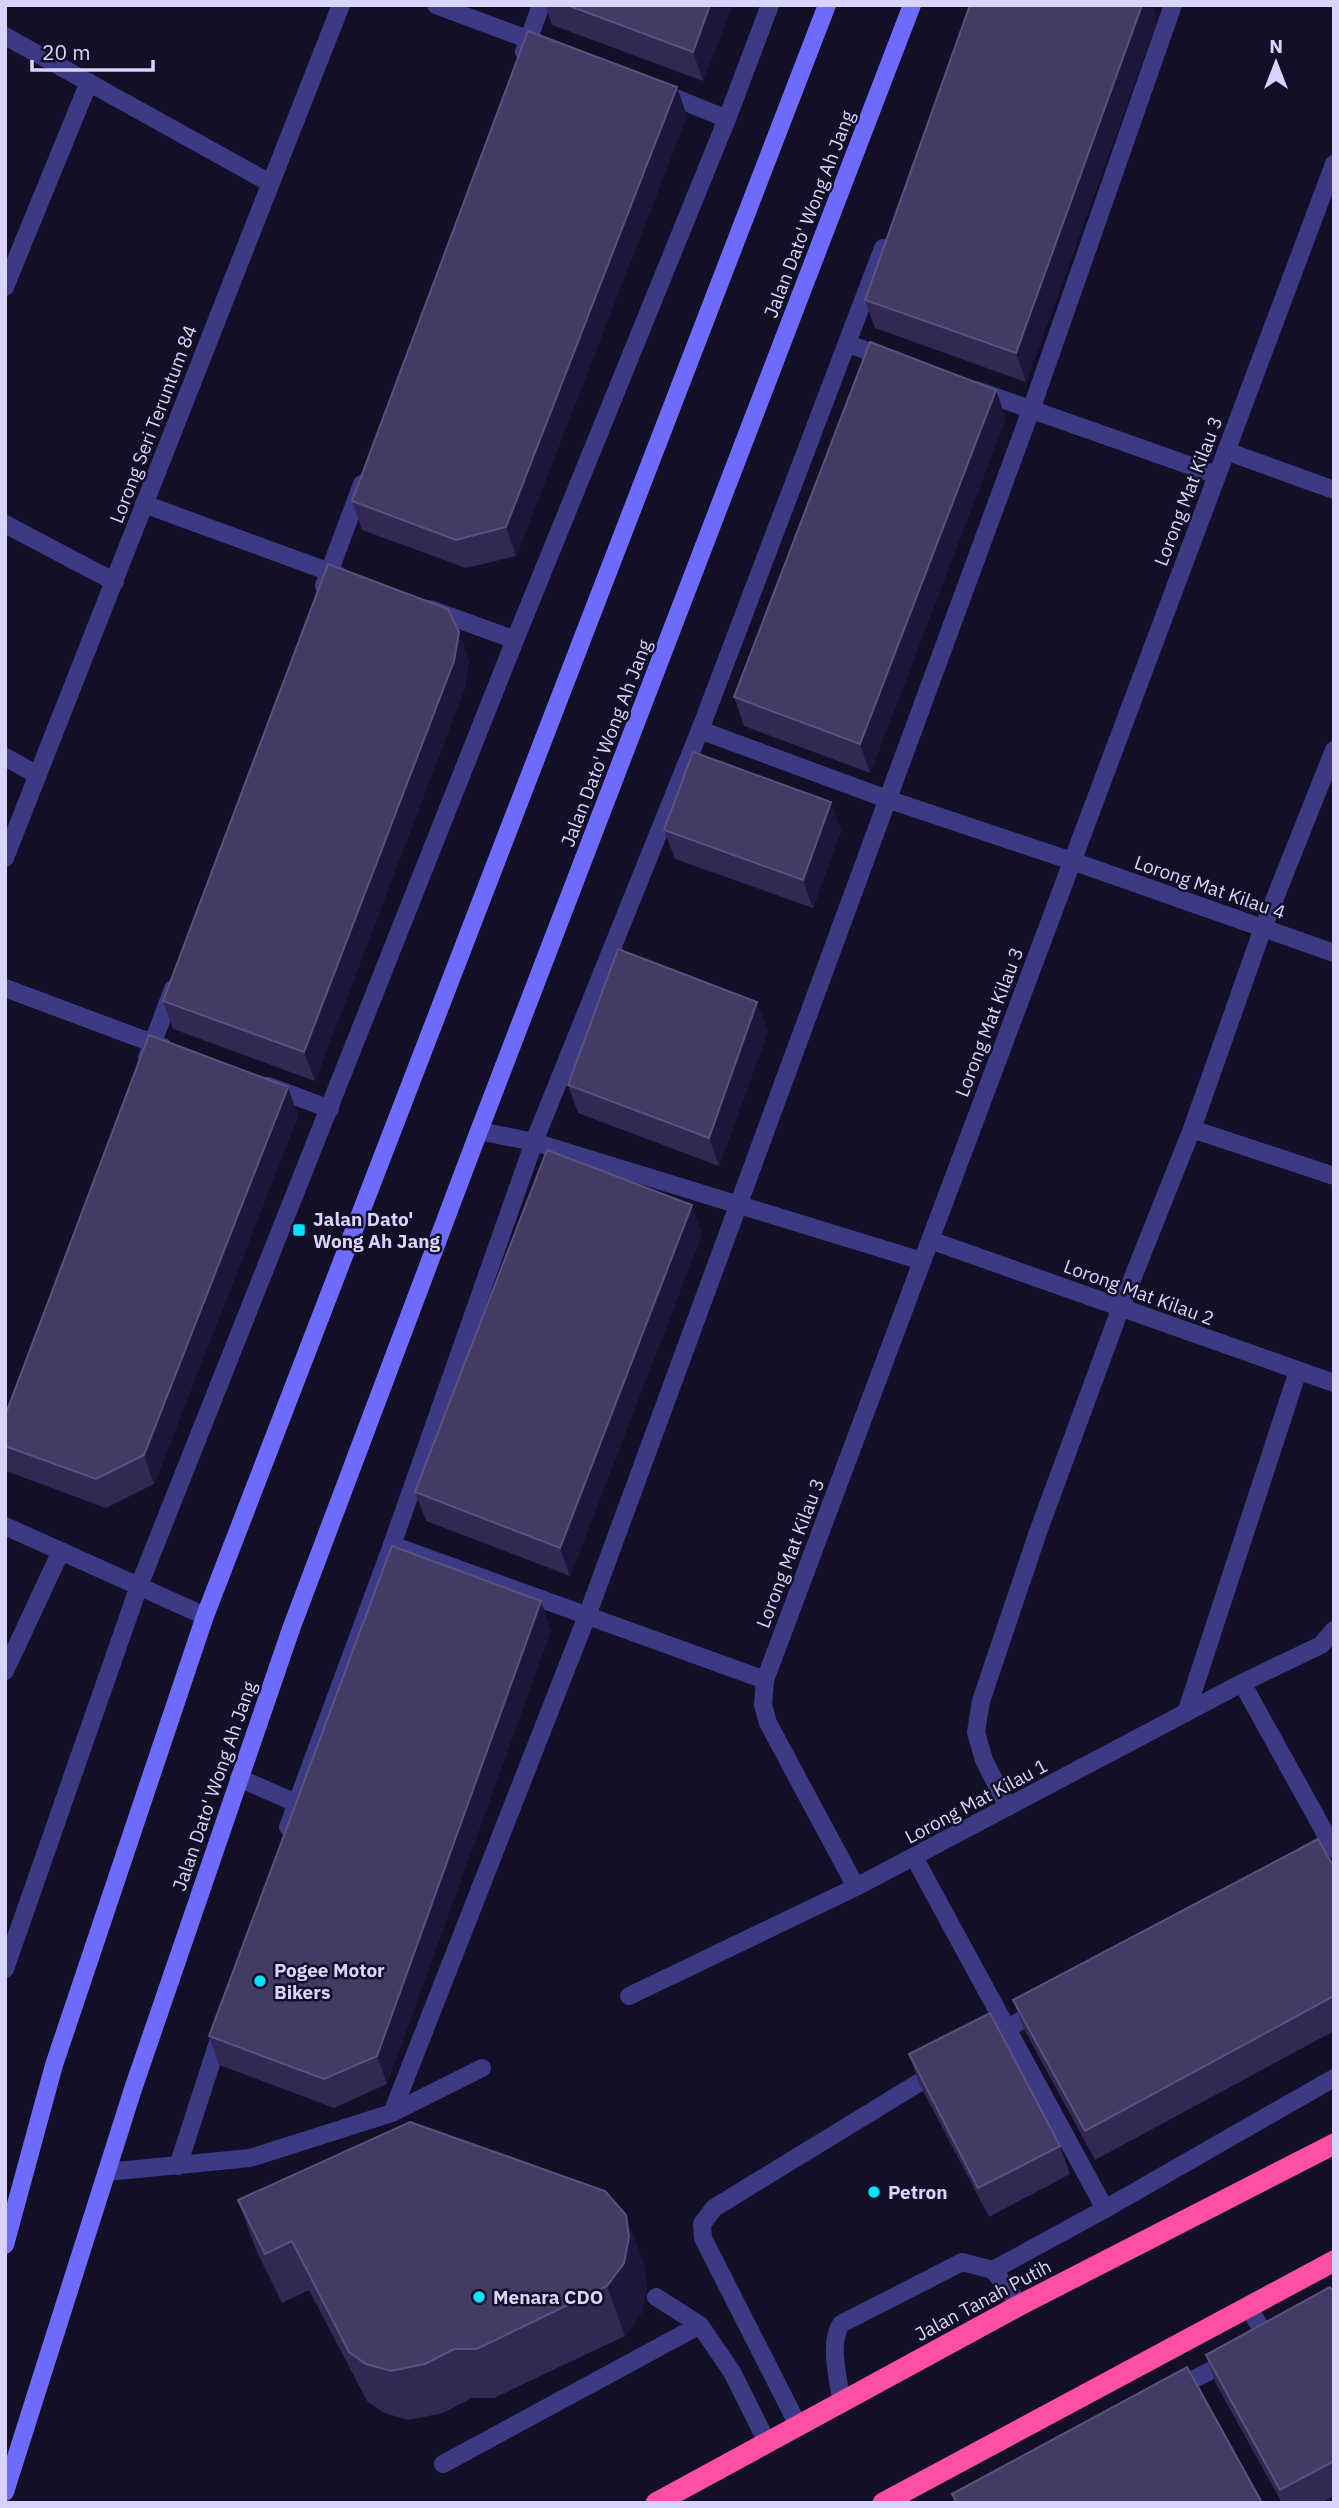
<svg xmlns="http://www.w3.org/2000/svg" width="1339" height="2508" viewBox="0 0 1339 2508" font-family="'IBM Plex Sans',sans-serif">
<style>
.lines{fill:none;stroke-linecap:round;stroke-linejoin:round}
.lane{stroke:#3d3a85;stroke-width:18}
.street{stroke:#3d3a85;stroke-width:18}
.secondary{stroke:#6f6bff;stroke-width:18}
.highway{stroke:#ff4fa3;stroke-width:21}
.wall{fill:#312854}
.shaded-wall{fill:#1d163a}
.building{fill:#433a66;stroke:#5a527e;stroke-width:2}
.poi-dot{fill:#00e5ff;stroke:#130f26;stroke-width:2.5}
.labels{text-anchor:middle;stroke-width:5;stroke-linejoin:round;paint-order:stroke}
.street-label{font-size:19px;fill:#d9d4ff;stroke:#130f26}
.poi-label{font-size:19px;font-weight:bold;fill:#d9d4ff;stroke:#130f26;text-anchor:start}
</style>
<rect width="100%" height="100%" fill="#130f26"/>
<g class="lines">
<path class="lane" d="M436,5L538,43
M5,36L270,183
M524,52L541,5
M661,92L727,119
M5,287L89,82
M848,344L888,358
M976,390L1217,475
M144,504L338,575
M5,524L115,582
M324,586L362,484
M430,609L515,640
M700,730L887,799L1072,861
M5,988L163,1047
M147,1058L173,989
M268,1086L330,1109
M1192,1129L1334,1176
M534,1142L922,1261
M392,1545L765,1680
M5,1671L61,1551
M1242,1683L1334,1849
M1008,1807L984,1760L976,1732L981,1701L1038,1532L1121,1307L1192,1129L1263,928L1334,750
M1303,1856L1334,1839
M914,1857L1105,2209
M980,2045L1040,2009
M392,2113L587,1616L1031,410L1173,5
M656,2297L700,2325L732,2372L767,2442
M841,2401C839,2378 828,2345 841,2324L962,2262L993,2270L1020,2305
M798,2425L703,2238L702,2224L714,2208L938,2071
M443,2464L700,2325"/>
<path class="street" d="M1226,451L1334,490
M5,757L38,775
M5,858L341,5
M1072,861L1334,953
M479,1131L534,1142
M930,1240L1334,1383
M5,1526L205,1616
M1186,1713L1298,1371
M239,1778L296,1803
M288,1827L392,1545L534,1142L700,730L883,248
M856,1887L768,1723L763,1705L765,1680L1334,164
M5,1969L139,1586L515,640L727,119L770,5
M629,1996L856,1887L1242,1683L1321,1645L1334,1630
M178,2166L221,2033
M107,2172L250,2158L392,2113L482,2068
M993,2270L1105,2209L1334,2078
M1249,2309L1268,2339L1261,2343
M1175,2389L1231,2360"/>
<path class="secondary" d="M5,2245L54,2065L205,1616L827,5
M5,2492L133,2089L291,1629L479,1131L912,5"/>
<path class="highway" d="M656,2503L1020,2305L1334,2144
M883,2503L1334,2261"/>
</g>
<path class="wall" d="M545,5H732L703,81L552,25Z
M970,5H1152L1157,21L1026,382L875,328L865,300Z
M687,116L516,556L466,568L362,530L352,501Z
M1006,418L870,773L744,726L734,697Z
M469,661L464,690L315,1081L173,1029L163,1001Z
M664,830H841L813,908L675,859Z
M768,1031L719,1166L578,1113L568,1085Z
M298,1116L154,1484L106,1508L6,1471L5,1416Z
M702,1234L570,1576L426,1521L415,1492Z
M551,1630L387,2084L334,2108L219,2065L209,2036Z
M1334,1867V2031L1095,2160L1024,2029L1013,2000Z
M909,2054L1060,2146L1070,2174L989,2217L919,2083Z
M238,2200L644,2264L647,2287L642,2312L625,2336L494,2398H472L443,2413L409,2420L384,2413L367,2401L309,2290L282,2303L256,2250Z
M1334,2293V2496L1321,2503H1282L1216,2384L1206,2355Z"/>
<path class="shaded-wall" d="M710,5H732L703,81L693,52Z
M1142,5H1152L1157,21L1026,382L1016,353Z
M677,87L687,116L516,556L506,527Z
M996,390L1006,418L870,773L860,744Z
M459,632L469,661L464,690L315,1081L304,1052Z
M831,802L841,830L813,908L803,880Z
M757,1002L768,1031L719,1166L709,1138Z
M288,1087L298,1116L154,1484L144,1455Z
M692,1205L702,1234L570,1576L560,1548Z
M541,1601L551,1630L387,2084L377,2056Z
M626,2215L644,2264L647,2287L642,2312L625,2336L607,2286Z"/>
<path class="building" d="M567,5H710L693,52Z
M970,5H1142L1016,353L865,300Z
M528,31L677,87L506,527L456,540L352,501Z
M870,342L996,390L860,744L734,697Z
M328,564L448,609L459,632L454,661L304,1052L163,1001Z
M693,752L831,802L803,880L664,830Z
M618,949L757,1002L709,1138L568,1085Z
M149,1035L288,1087L144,1455L96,1479L5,1446V1416Z
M547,1150L692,1205L560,1548L415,1492Z
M392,1546L541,1601L377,2056L324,2079L209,2036Z
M1318,1839L1334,1867V1996L1085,2131L1013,2000Z
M990,2013L1060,2146L978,2188L909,2054Z
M410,2122L605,2191L626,2215L629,2237L624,2263L607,2286L477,2349H454L425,2364L391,2371L366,2364L349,2352L292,2241L265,2254L238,2200Z
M1330,2287L1334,2293V2461L1280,2490L1206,2355Z
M1187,2367L1261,2501L1258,2503H957L952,2494Z"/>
<g class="poi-dot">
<rect x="292" y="1223" width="14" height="14" rx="3.5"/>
<circle cx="260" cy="1981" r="7"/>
<circle cx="874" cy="2192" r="7"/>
<circle cx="479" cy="2297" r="7"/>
</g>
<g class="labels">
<g class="street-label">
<text transform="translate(809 214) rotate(-69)" y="7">Jalan Dato' Wong Ah Jang</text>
<text transform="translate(153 424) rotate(-69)" y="7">Lorong Seri Teruntum 84</text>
<text transform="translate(1188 491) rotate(-69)" y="7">Lorong Mat Kilau 3</text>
<text transform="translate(606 743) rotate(-69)" y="7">Jalan Dato' Wong Ah Jang</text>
<text transform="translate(1210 887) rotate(19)" y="7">Lorong Mat Kilau 4</text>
<text transform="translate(989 1022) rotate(-69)" y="7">Lorong Mat Kilau 3</text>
<text transform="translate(1139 1292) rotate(20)" y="7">Lorong Mat Kilau 2</text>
<text transform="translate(790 1553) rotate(-69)" y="7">Lorong Mat Kilau 3</text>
<text transform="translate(214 1786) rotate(-71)" y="7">Jalan Dato' Wong Ah Jang</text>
<text transform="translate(976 1801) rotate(-28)" y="7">Lorong Mat Kilau 1</text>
<text transform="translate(983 2300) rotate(-28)" y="7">Jalan Tanah Putih</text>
</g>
<g class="poi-label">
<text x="313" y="1226">Jalan Dato'<tspan x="313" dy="22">Wong Ah Jang</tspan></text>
<text x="274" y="1977">Pogee Motor<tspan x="274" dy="22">Bikers</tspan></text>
<text x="888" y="2199">Petron</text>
<text x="493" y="2304">Menara CDO</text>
</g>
</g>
<rect width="1339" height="2508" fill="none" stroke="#d9d4ff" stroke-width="14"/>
<g transform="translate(1276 63)" stroke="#130f26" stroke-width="5" paint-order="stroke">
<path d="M0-5L12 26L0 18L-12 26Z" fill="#d9d4ff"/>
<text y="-10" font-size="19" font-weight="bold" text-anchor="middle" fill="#d9d4ff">N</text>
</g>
<path d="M32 60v10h121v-10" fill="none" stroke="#d9d4ff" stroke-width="3.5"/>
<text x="42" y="60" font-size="21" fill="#d9d4ff" stroke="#130f26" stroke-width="5" paint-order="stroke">20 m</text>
</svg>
